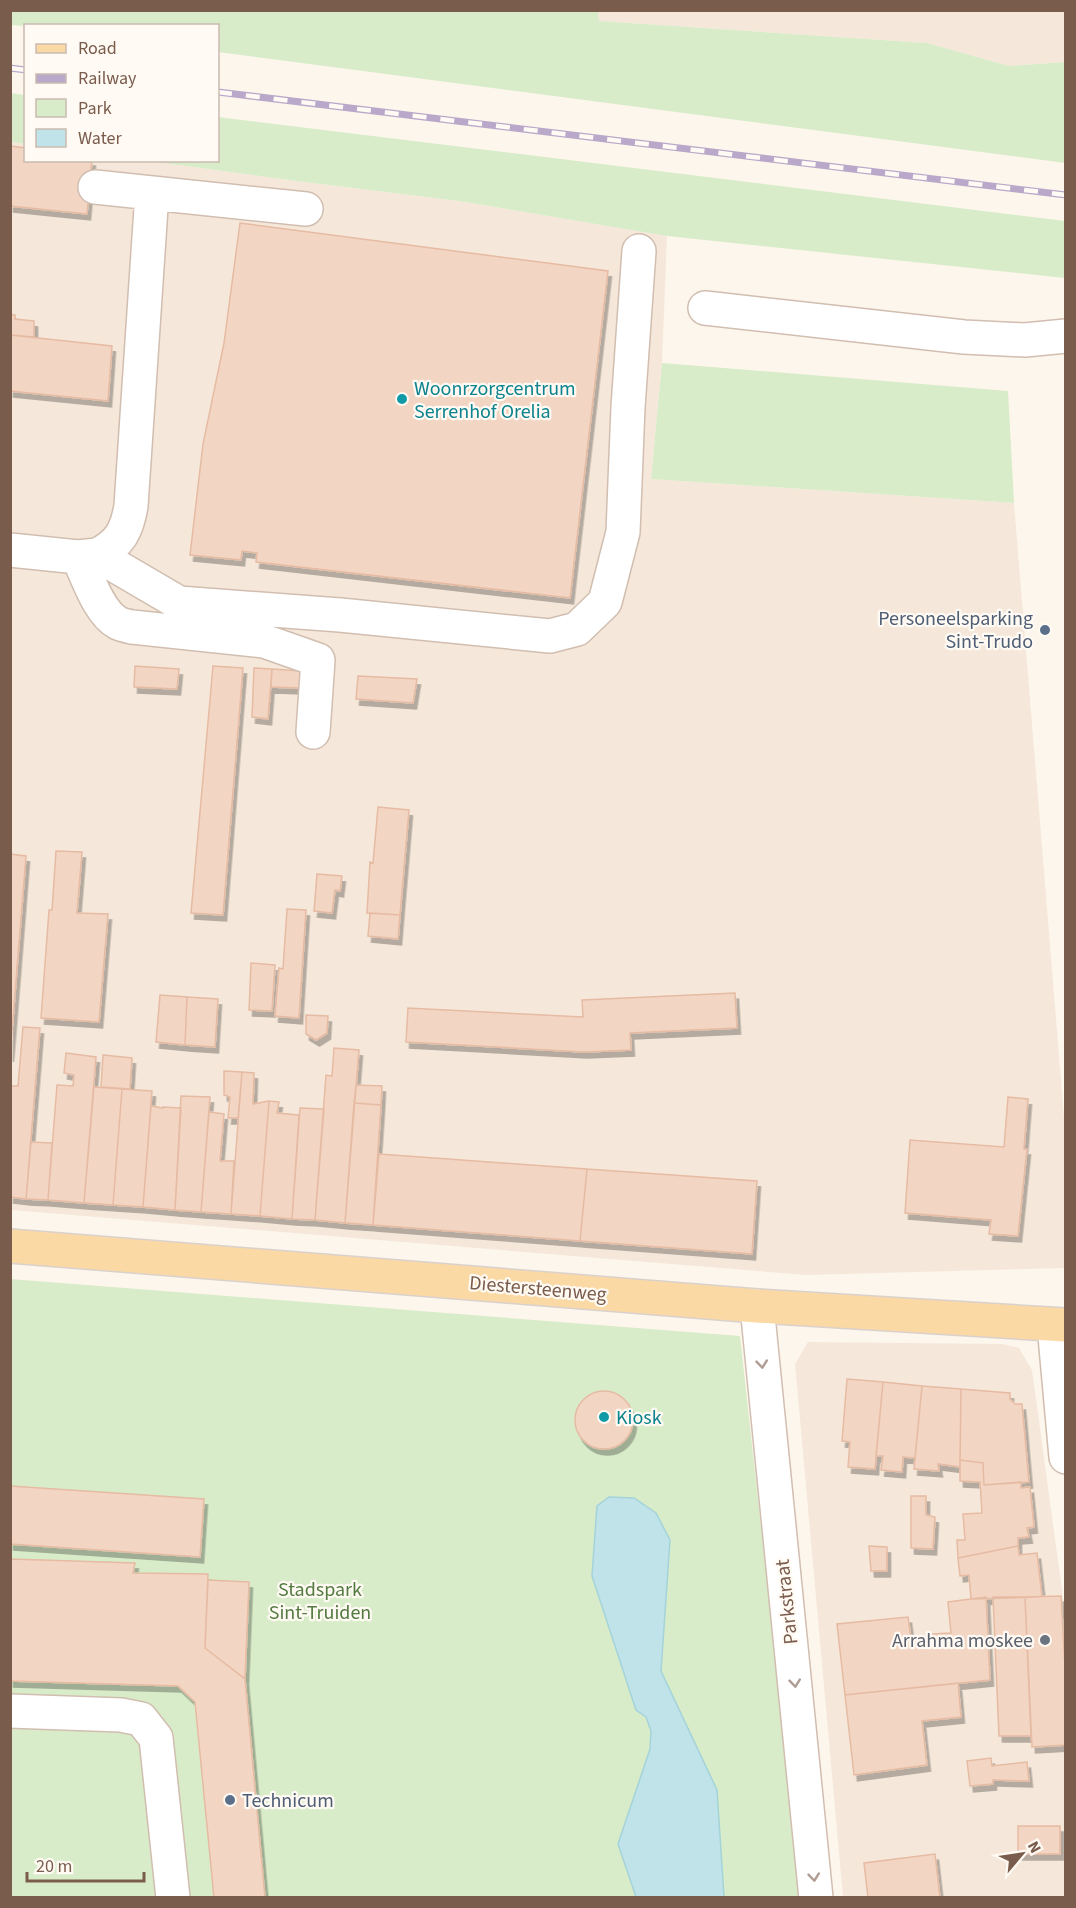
<svg xmlns="http://www.w3.org/2000/svg" width="1076" height="1908" viewBox="0 0 1076 1908" font-family="'Source Sans 3',sans-serif">
<style>
.residential{fill:#f5e8da}
.green{fill:#d8ecc9}
.water{fill:#bfe3e8;stroke:#a5d3da;stroke-width:1.5}
.building{fill:#f3d5c3;stroke:#e6bba3;stroke-width:1.5;filter:url(#shadow)}
.lines{fill:none;stroke-linecap:round;stroke-linejoin:round}
.minor-casing{stroke:#d1beb0;stroke-width:36}
.major-casing{stroke:#dad1cd;stroke-width:36}
.minor{stroke:#fff;stroke-width:33}
.major{stroke:#fbd9a5;stroke-width:33}
.rail-casing{stroke:#b9a8c9;stroke-width:7}
.rail{stroke:#fffaf3;stroke-width:4.5;stroke-dasharray:14;stroke-linecap:butt}
.oneway{stroke:#af9d94}
.culture-dot{fill:#0f9aa8;stroke:#fffaf3;stroke-width:2}
.service-dot{fill:#5c6f8a;stroke:#fffaf3;stroke-width:2}
.worship-dot{fill:#6b7280;stroke:#fffaf3;stroke-width:2}
.labels{text-anchor:middle;stroke-width:4.5;stroke-linejoin:round;paint-order:stroke}
.culture-label{font-size:20px;fill:#0d838f;stroke:#fffaf3;text-anchor:start}
.service-label{font-size:20px;fill:#4e5e75;stroke:#fffaf3;text-anchor:end}
.street-label{font-size:20px;fill:#7a5c4d;stroke:#fffaf3}
.park-label{font-size:20px;fill:#537a41;stroke:#fffaf3}
.worship-label{font-size:20px;fill:#5b616d;stroke:#fffaf3;text-anchor:end}
</style>
<defs>
<filter id="shadow"><feDropShadow dx="3.5" dy="6" stdDeviation="0" flood-color="#0004"/></filter>
</defs>
<rect width="100%" height="100%" fill="#fdf6ec"/>
<path class="residential" d="M598,10L1065,11V62L1009,66L927,43L598,21Z
M11,142L25,144L26,160L149,161L296,181L459,201L667,236L662,363L651,479L1014,503L1065,1129V1268L806,1275L11,1210Z
M808,1342L1002,1344L1019,1348L1032,1370L1065,1612V1897H843L795,1364Z"/>
<path class="green" d="M11,10H598L599,21L927,43L1009,66L1065,62V163L218,52V26H25L11,25Z
M10,93L25,95V144L11,142Z
M218,117L1065,221V278L667,236L459,201L296,181L149,161L218,160Z
M662,363L1008,391L1014,503L651,479Z
M10,1279L740,1336L802,1897H11Z"/>
<path class="water" d="M609,1497L634,1498L656,1513L670,1540L661,1671L717,1790L724,1897H636L618,1844L650,1749L651,1731L646,1717L636,1710L592,1576L597,1506Z"/>
<path class="building" d="M10,146L26,148V160H92L87,214L10,206Z
M240,223L608,271L570,598L256,562L257,553L242,551L241,560L190,555L203,444L224,343Z
M10,314L15,315V319L34,321V337L10,335Z
M10,335L112,346L108,401L10,391Z
M135,666L179,669L177,689L134,687Z
M213,666L243,668L223,915L191,913Z
M254,668L272,669L268,719L252,717Z
M272,669L301,671L299,688L271,687Z
M358,676L417,679L413,703L356,699Z
M378,807L409,810L400,915L367,913L370,862L373,863Z
M56,851L82,852L77,913L108,914L99,1022L41,1018L49,910H52Z
M10,854L26,856L10,1056Z
M317,874L342,876L340,891L335,890L332,913L314,911Z
M287,909L306,910L299,1018L275,1016L279,968L283,969Z
M370,913L400,915L398,939L368,936Z
M251,963L275,965L272,1011L249,1010Z
M735,993L737,1028L630,1033L631,1050L584,1052L406,1042L408,1008L583,1017L582,1000Z
M160,995L187,997L185,1045L156,1042Z
M187,997L218,999L215,1047L185,1045Z
M306,1015L328,1016L327,1033L316,1040L306,1034Z
M23,1027L40,1028L26,1199L10,1197V1086H18Z
M334,1048L359,1050L345,1223L315,1220L326,1075L332,1076Z
M66,1053L96,1057L84,1203L48,1200L57,1085L73,1086L74,1075L64,1073Z
M103,1055L132,1058L130,1089L101,1087Z
M224,1071L242,1072L238,1118H228L230,1097L224,1095Z
M242,1072L254,1073L253,1104L269,1101L260,1216L231,1214Z
M356,1085L382,1086L381,1105L354,1103Z
M94,1087L122,1089L113,1205L84,1203Z
M122,1089L152,1091L143,1207L113,1205Z
M181,1096L210,1097L201,1212L175,1210Z
M1008,1097L1028,1099L1024,1149H1027L1018,1236L989,1234L991,1220L905,1213L910,1140L1004,1147Z
M269,1101L279,1102L277,1113L299,1115L292,1219L260,1216Z
M354,1103L381,1105L373,1225L345,1223Z
M151,1106L163,1108V1107L181,1108L175,1210L143,1207Z
M300,1108L324,1109L315,1220L292,1219Z
M209,1112L224,1114L220,1161H234L231,1214L201,1212Z
M31,1142L52,1143L48,1200L26,1199Z
M379,1154L587,1169L580,1241L373,1225Z
M587,1169L757,1181L752,1254L580,1241Z
M847,1379L883,1382L875,1469L848,1467L850,1442L842,1441Z
M883,1382L922,1386L915,1458L903,1457L902,1472L881,1470L883,1456H876Z
M922,1386L961,1389L960,1467L938,1464L939,1471L914,1469Z
M961,1389L1010,1393V1399L1015,1404H1022L1029,1482L984,1485L983,1463L960,1460Z
M575 1420a29 29 0 1 1 58 0a29 29 0 1 1-58 0Z
M960,1460L983,1463L984,1485L1021,1482V1488L1030,1487L1034,1527L1027,1528L1029,1537L1018,1538V1546L958,1558L957,1540H965L963,1514L982,1513L980,1482L960,1481Z
M10,1486L204,1499L200,1557L10,1544Z
M911,1496H926V1515L935,1517L933,1549L911,1548Z
M869,1546L887,1547V1571H871Z
M1018,1546L1019,1555L1037,1553L1042,1597L971,1599L969,1575L960,1576L958,1558Z
M10,1559L135,1563L133,1573L208,1574L205,1648L245,1679L265,1898H214L195,1702L178,1686L10,1681Z
M208,1580L249,1582L245,1679L205,1648Z
M1061,1596L1066,1684V1745L1032,1747L1025,1597Z
M986,1597L990,1680L845,1695L837,1624L908,1617L911,1639L933,1637L932,1634L951,1633L948,1602Z
M993,1597H1025L1031,1736H999Z
M958,1683L961,1717L922,1721L927,1765L854,1775L845,1695Z
M991,1758L992,1766L1027,1762L1029,1781L995,1780H993V1784L970,1786L967,1761Z
M1018,1826H1060V1854H1018Z
M935,1854L940,1898H868L864,1863Z"/>
<g class="lines">
<g class="minor-casing">
<path id="minor" d="M95,187L306,209
M705,308L964,337L1025,340L1066,336
M10,550L78,557L97,555L179,603L340,615L550,636L577,629L605,602L623,532L628,407L639,251
M97,555C120,544 127,530 131,506L152,193
M78,557C87,576 99,613 118,623C122,625 127,626 132,627L264,641L318,660L313,732
M757,1306L816,1898
M1054,1325L1066,1457
M10,1711L121,1715L141,1719L156,1738L173,1898"/>
</g>
<g class="major-casing">
<path id="major" d="M10,1246L757,1306L1066,1325"/>
</g>
<use href="#minor" class="minor"/>
<use href="#major" class="major"/>
<g class="rail-casing">
<path id="rail" d="M10,68L26,70
M218,92L1066,195"/>
</g>
<use href="#rail" class="rail"/>
</g>
<defs><path id="oneway-chevron" d="M-2-3.5L2.5 0L-2 3.5" fill="none" stroke-width="1.6" stroke-linecap="round" stroke-linejoin="round" transform="scale(1.5)"/></defs>
<g class="oneway">
<use href="#oneway-chevron" transform="translate(762 1364) rotate(84)"/>
<use href="#oneway-chevron" transform="translate(795 1683) rotate(84)"/>
<use href="#oneway-chevron" transform="translate(814 1877) rotate(84)"/>
</g>
<g class="culture-dot">
<circle cx="402" cy="399" r="6"/>
<circle cx="604" cy="1417" r="6"/>
</g>
<g class="service-dot">
<circle cx="1045" cy="630" r="6"/>
<circle cx="230" cy="1800" r="6"/>
</g>
<circle class="worship-dot" cx="1045" cy="1640" r="6"/>
<g class="labels">
<g class="culture-label">
<text x="414" y="395">Woonrzorgcentrum<tspan x="414" dy="23">Serrenhof Orelia</tspan></text>
<text x="616" y="1424">Kiosk</text>
</g>
<g class="service-label">
<text x="1033" y="625">Personeelsparking<tspan x="1033" dy="23">Sint-Trudo</tspan></text>
<text x="242" y="1807" text-anchor="start">Technicum</text>
</g>
<g class="street-label">
<text transform="translate(538 1288) rotate(5)" y="7">Diestersteenweg</text>
<text transform="translate(786 1602) rotate(-96)" y="7">Parkstraat</text>
</g>
<g class="park-label">
<text x="320" y="1596">Stadspark<tspan x="320" dy="23">Sint-Truiden</tspan></text>
</g>
<g class="worship-label">
<text x="1033" y="1647">Arrahma moskee</text>
</g>
</g>
<rect width="1076" height="1908" fill="none" stroke="#7a5c4d" stroke-width="24"/>
<rect x="24" y="24" width="195" height="138" fill="#fffaf3" stroke="#cabbb1" stroke-width="1.5"/>
<rect x="36" y="44" width="30" height="9" fill="#fbd9a5" stroke="#cabbb1" stroke-width="1.5"/>
<text x="78" y="54" font-size="18" fill="#7a5c4d">Road</text>
<rect x="36" y="74" width="30" height="9" fill="#b9a8c9" stroke="#cabbb1" stroke-width="1.5"/>
<text x="78" y="84" font-size="18" fill="#7a5c4d">Railway</text>
<rect x="36" y="99" width="30" height="18" fill="#d8ecc9" stroke="#cabbb1" stroke-width="1.5"/>
<text x="78" y="114" font-size="18" fill="#7a5c4d">Park</text>
<rect x="36" y="129" width="30" height="18" fill="#bfe3e8" stroke="#cabbb1" stroke-width="1.5"/>
<text x="78" y="144" font-size="18" fill="#7a5c4d">Water</text>
<g transform="translate(1022 1854) rotate(61)" stroke="#fffaf3" stroke-width="4.5" paint-order="stroke">
<path d="M0-4.5L10 22L0 15L-10 22Z" fill="#7a5c4d"/>
<text y="-9" font-size="16" font-weight="bold" text-anchor="middle" fill="#7a5c4d">N</text>
</g>
<path d="M27 1872v9h117v-9" fill="none" stroke="#7a5c4d" stroke-width="3"/>
<text x="36" y="1872" font-size="18" fill="#7a5c4d" stroke="#fffaf3" stroke-width="4.5" paint-order="stroke">20 m</text>
</svg>
